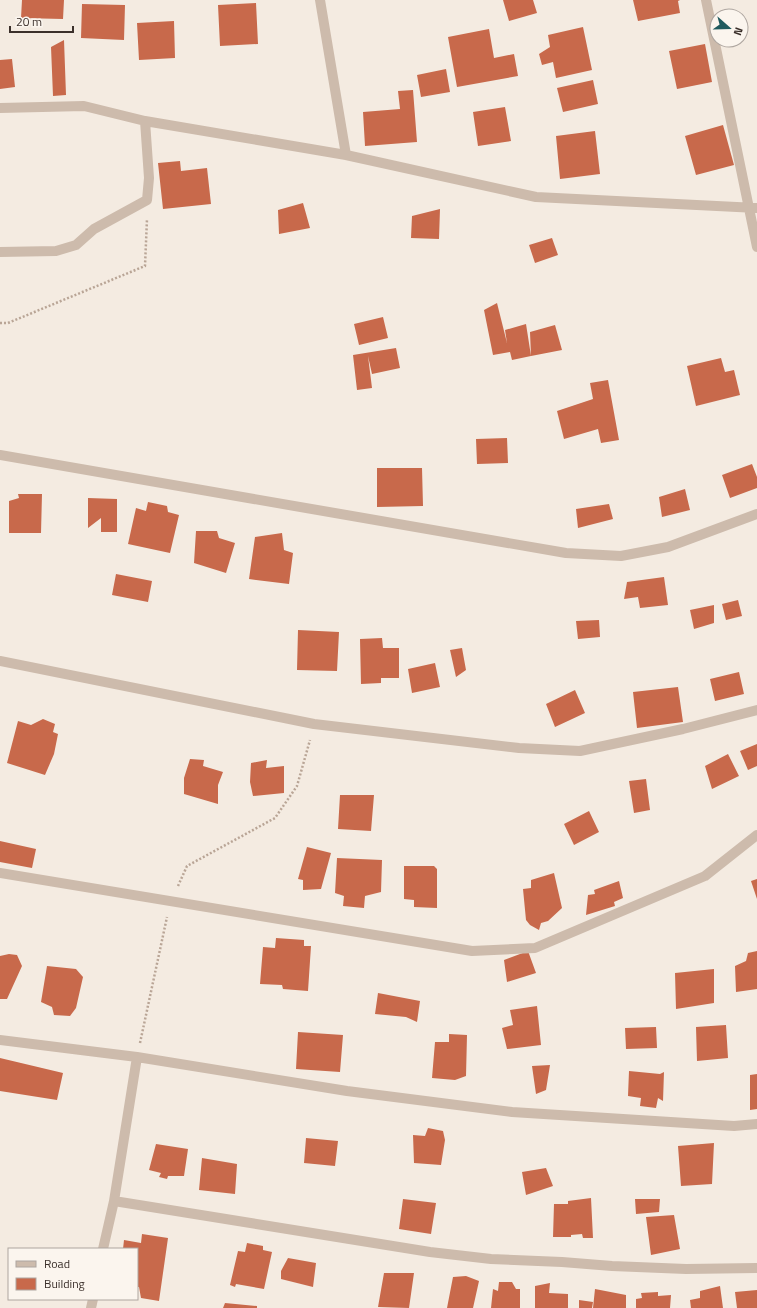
<svg xmlns="http://www.w3.org/2000/svg" width="757" height="1308" viewBox="0 0 757 1308" font-family="'Titillium Web',sans-serif">
<style>
.building{fill:#c8694b}
.lines{fill:none;stroke-linecap:round;stroke-linejoin:round}
.path{stroke:#b9a596;stroke-width:2.5;stroke-dasharray:2 2;stroke-linecap:butt}
.street{stroke:#cdbbac;stroke-width:10}
</style>
<rect width="100%" height="100%" fill="#f4ebe1"/>
<path class="building" d="M22,0H64L63,19L21,18Z
M503,0H533L537,13L509,21Z
M633,0H680L678,1L680,13L638,21Z
M256,3L258,44L220,46L218,5Z
M82,4L125,5L124,40L81,38Z
M174,21L175,58L139,60L137,23Z
M583,27L592,70L556,78L553,62L542,65L539,54L550,47L548,35Z
M489,29L494,58L514,54L518,76L457,87L448,37Z
M64,40L66,95L53,96L51,47Z
M705,44L712,82L677,89L669,51Z
M12,59L15,87L0,89V60Z
M446,69L450,92L421,97L417,75Z
M593,80L598,104L563,112L557,88Z
M413,90L417,142L365,146L363,112L400,109L398,91Z
M505,107L511,141L478,146L473,112Z
M723,125L734,165L696,175L685,136Z
M595,131L600,174L560,179L556,136Z
M180,161L181,171L207,168L211,204L163,209L158,163Z
M303,203L310,228L279,234L278,210Z
M440,209L439,239L411,238L412,216Z
M552,238L558,255L535,263L529,245Z
M497,303L507,343L505,330L526,324L531,356L512,360L510,352L493,355L484,310Z
M383,317L388,338L359,345L354,324Z
M555,325L562,350L531,356L530,332Z
M396,348L400,368L372,374L368,356L372,388L357,390L353,355Z
M721,358L725,372L734,370L740,395L696,406L687,366Z
M608,380L619,440L601,443L598,429L564,439L557,411L593,399L590,383Z
M507,438L508,463L477,464L476,439Z
M752,464L757,477V488L730,498L722,475Z
M377,468H422L423,506L377,507Z
M685,489L690,510L662,517L659,497Z
M18,494H42L41,533H9V501L19,498Z
M88,498L117,499V532H101V518L88,528Z
M148,502L167,506L168,512L179,515L170,553L128,544L136,508L146,511Z
M609,504L613,519L578,528L576,509Z
M196,531H217L219,538L235,543L226,573L194,563Z
M282,533L284,550L293,553L289,584L249,579L255,537Z
M116,574L152,581L148,602L112,595Z
M664,577L668,605L640,608L638,597L624,599L627,582Z
M738,600L742,616L726,620L722,604Z
M714,605V623L694,629L690,610Z
M599,620L600,637L578,639L576,621Z
M298,630L339,632L337,671L297,670Z
M382,638L383,648H399V678H381V683L361,684L360,639Z
M462,648L466,670L456,677L450,650Z
M435,663L440,687L412,693L408,669Z
M739,672L744,694L715,701L710,679Z
M678,687L683,722L637,728L633,692Z
M575,690L585,713L555,727L546,704Z
M43,719L55,724L53,732L58,734L54,754L45,775L7,763L18,721L31,725Z
M757,744V766L748,770L740,751Z
M728,754L739,776L712,789L705,766Z
M190,759L204,760L203,766L223,772L218,785V804L184,794V778Z
M267,760L266,768L284,766V793L253,796L250,782L251,763Z
M646,779L650,810L634,813L629,781Z
M340,795H374L371,831L338,829Z
M589,811L599,832L574,845L564,824Z
M0,841L36,849L32,868L0,862Z
M307,847L331,853L321,889L303,890V880L298,879Z
M337,858L382,860L381,892L365,896L364,908L343,906L344,896L335,893Z
M404,866H434L437,869V908L414,907V900L404,899Z
M554,873L562,908L548,921L541,923L539,930L530,925L526,920L523,889L531,888V880Z
M757,879V899L751,881Z
M619,881L623,898L614,902L615,906L586,915L588,895L595,894L594,890Z
M276,938L304,940V946H311L308,991L283,989L282,985L260,984L263,947L275,948Z
M528,951L536,973L507,982L504,960Z
M757,951V989L736,992L735,966L746,961L748,953Z
M9,954L17,955L22,966L7,999H0V956Z
M47,966L76,969L83,977L76,1008L70,1016L54,1015L52,1007L41,1002Z
M714,969V1003L676,1009L675,973Z
M378,993L420,1001L417,1022L406,1017L375,1014Z
M537,1006L541,1045L507,1049L502,1028L513,1025L510,1010Z
M726,1025L728,1058L697,1061L696,1027Z
M656,1027L657,1048L626,1049L625,1028Z
M298,1032L343,1035L340,1072L296,1069Z
M449,1034L467,1035L466,1076L455,1080L432,1078L435,1042H449Z
M0,1058L63,1073L57,1100L0,1091Z
M550,1065L546,1090L536,1094L532,1066Z
M629,1071L660,1074L664,1072L663,1101L658,1098L656,1108L640,1106L641,1098L628,1096Z
M757,1074V1109L750,1110V1075Z
M428,1128L443,1131L445,1140L441,1165L414,1163L413,1135L425,1136Z
M306,1138L338,1141L335,1166L304,1163Z
M714,1143L712,1184L681,1186L678,1146Z
M156,1144L188,1149L184,1176H168L167,1179L159,1177L161,1173L149,1170Z
M202,1158L237,1164L235,1194L199,1190Z
M546,1168L553,1186L526,1195L522,1172Z
M591,1198L593,1238H583L582,1234L571,1235V1237H553L554,1204H568V1201Z
M403,1199L436,1203L431,1234L399,1229Z
M635,1199H660L659,1212L636,1214Z
M674,1215L680,1249L651,1255L646,1217Z
M142,1234L168,1238L159,1301L141,1298L139,1287H137V1249H123L124,1240L141,1243Z
M247,1243L263,1246V1250L272,1252L264,1289L236,1284L235,1287L230,1285L238,1251L245,1252Z
M288,1258L316,1263L313,1287L281,1279V1271Z
M384,1273H414L409,1308L378,1307Z
M466,1276L479,1281L473,1308H447L453,1277Z
M499,1282H512L516,1289H520V1308H491L493,1289L498,1291Z
M550,1283L549,1293L568,1294V1308H535V1286Z
M720,1286L723,1308H691L690,1300L700,1298V1291Z
M595,1289L626,1295V1308H593Z
M757,1290V1308H737L735,1292Z
M658,1292V1296L671,1295L670,1308H636V1299L642,1298L641,1293Z
M579,1300L593,1302L592,1308H579Z
M225,1303L257,1306V1308H223Z"/>
<g class="lines">
<path class="path" d="M0,323H8L145,266L147,219
M178,886L187,866L275,818L297,786L310,740
M140,1043L167,917"/>
<path class="street" d="M320,0L346,155
M706,0L757,247
M0,108L84,106L145,121L346,155L536,197L757,208
M0,252L56,251L76,245L94,229L147,200L149,178L145,121
M0,455L566,553L621,556L668,547L757,514
M0,661L314,724L519,748L580,751L683,729L757,710
M0,873L472,951L535,948L705,876L757,835
M0,1040L137,1057L347,1091L512,1112L734,1126L757,1124
M114,1201L430,1252L491,1259L562,1262L612,1266L686,1269L757,1268
M103,1249L114,1201L137,1057
M91,1308L93,1299"/>
</g>
<rect x="8" y="1248" width="130" height="52" fill="#fbf5ee" stroke="#aea6a0"/>
<rect x="16" y="1261" width="20" height="6" fill="#cdbbac" stroke="#aea6a0"/>
<text x="44" y="1268" font-size="12" fill="#3b302b">Road</text>
<rect x="16" y="1278" width="20" height="12" fill="#c8694b" stroke="#aea6a0"/>
<text x="44" y="1288" font-size="12" fill="#3b302b">Building</text>
<g transform="translate(729 28) rotate(110)"><circle r="19" fill="#fbf5ee" stroke="#aea6a0"/>
<path d="M0-3L7 15L0 10L-7 15Z" fill="#1f5a5e"/>
<text y="-6" font-size="11" font-weight="bold" text-anchor="middle" fill="#3b302b">N</text>
</g>
<path d="M10 26v6h63v-6" fill="none" stroke="#3b302b" stroke-width="2"/>
<text x="16" y="26" font-size="12" fill="#3b302b" stroke="#fbf5ee" stroke-width="3" paint-order="stroke">20 m</text>
</svg>
